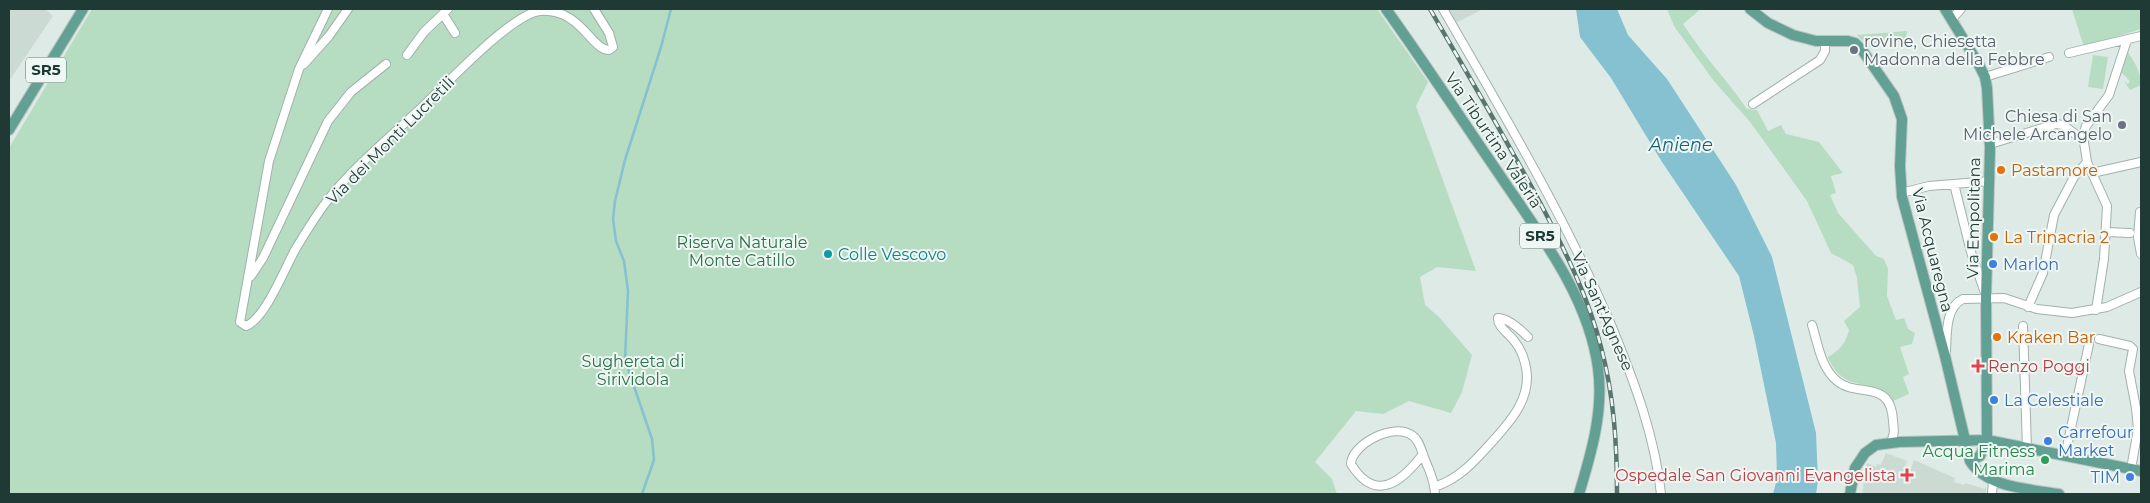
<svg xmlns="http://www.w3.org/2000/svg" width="2150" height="503" viewBox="0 0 2150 503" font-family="Montserrat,sans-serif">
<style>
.built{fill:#ccdad4}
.green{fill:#b6dcc2}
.water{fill:#85c1d0}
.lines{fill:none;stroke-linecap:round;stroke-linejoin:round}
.stream{stroke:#85c1d0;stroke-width:2.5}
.minor-casing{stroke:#a1b1ac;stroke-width:10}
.major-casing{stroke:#bcc4c2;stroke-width:12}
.minor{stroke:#fff;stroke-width:8}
.major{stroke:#62a093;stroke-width:10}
.rail-casing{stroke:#59756f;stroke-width:4.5}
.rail{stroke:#eef7f3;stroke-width:2.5;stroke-dasharray:8;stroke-linecap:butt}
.worship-dot{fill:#6b7280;stroke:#eef7f3;stroke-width:2}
.food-dot{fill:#e8710a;stroke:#eef7f3;stroke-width:2}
.culture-dot{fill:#0f9aa8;stroke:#eef7f3;stroke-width:2}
.shop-dot{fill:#3f7fe0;stroke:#eef7f3;stroke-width:2}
.health-dot{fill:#e0444e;stroke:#eef7f3;stroke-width:2}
.leisure-dot{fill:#2e9e5b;stroke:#eef7f3;stroke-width:2}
.labels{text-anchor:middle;stroke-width:4;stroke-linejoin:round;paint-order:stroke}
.shield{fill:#eef7f3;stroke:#5d726d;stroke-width:1}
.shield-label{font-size:15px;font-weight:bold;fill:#1f3934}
.worship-label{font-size:16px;fill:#5b616d;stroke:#eef7f3;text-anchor:start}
.street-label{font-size:16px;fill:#1f3934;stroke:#eef7f3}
.food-label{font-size:16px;fill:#c56008;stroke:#eef7f3;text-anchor:start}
.park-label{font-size:16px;fill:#2a7048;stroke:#eef7f3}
.culture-label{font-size:16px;fill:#0d838f;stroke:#eef7f3;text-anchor:start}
.shop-label{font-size:16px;fill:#366cbe;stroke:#eef7f3;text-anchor:start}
.health-label{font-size:16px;fill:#be3a42;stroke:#eef7f3;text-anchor:start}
.leisure-label{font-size:16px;fill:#27864d;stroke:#eef7f3;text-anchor:end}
.water-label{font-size:18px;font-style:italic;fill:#1a6275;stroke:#eef7f3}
</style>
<rect width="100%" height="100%" fill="#deeae5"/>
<path class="built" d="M9,9H45L53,16L9,81Z
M1449,9H1483L1456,23Z
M1886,453L1907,461L1905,468L1910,471L1914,460L1955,478L1954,482L1964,485L1965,483L1985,489L1986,485V494H1862L1867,463L1876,467L1877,464L1881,465Z"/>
<path class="green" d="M92,9H1377L1428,82L1416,106L1476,271L1437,267L1420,277L1425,305L1439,317L1472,355L1462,392L1451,413L1409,401L1383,414L1356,411L1315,462L1332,479L1337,494H9V148Z
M1667,9H1701L1683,24C1702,54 1727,80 1747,109L1757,110L1768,131L1781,125L1786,134L1819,142L1843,173L1831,176L1836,193L1830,195L1838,213L1876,256L1884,259L1888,269L1887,296L1896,320L1904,318L1908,329L1915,333L1912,344L1900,347L1909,374L1903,377L1909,394L1893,401C1871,374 1844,396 1828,357C1839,351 1846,343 1849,330L1844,321L1860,307L1857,278L1853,265L1831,253L1807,201L1751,123L1713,80L1674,26Z
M2072,9H2141V29L2084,47Z
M1907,31L1905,47L1897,41L1877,42L1869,47L1857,35Z
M2128,52C2135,63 2141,72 2141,85L2130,90L2124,81L2128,84L2130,81L2122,73L2119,75L2124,59Z
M2093,55L2108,57L2103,89L2088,87Z"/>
<path class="water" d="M1576,9H1617L1628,35L1667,79L1736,185L1772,257L1816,433L1818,481L1816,494H1773L1777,479L1776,443L1754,336L1739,276L1662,162L1611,78L1580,37Z"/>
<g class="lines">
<path class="stream" d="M642,494L654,460L652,439L625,360L628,291L624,261L616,241L613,219L615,201L625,160L661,47L671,9"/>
<g class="minor-casing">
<path id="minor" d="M328,9L299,69L269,161L240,322L246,326C265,319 285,268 295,250C304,235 313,220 324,205C351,169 387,140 420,109C444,87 511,14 540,11C581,8 591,50 609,50L613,47L609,33L594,9
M1443,9C1503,113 1565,217 1612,327C1634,381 1655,436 1661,494
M443,14L455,33
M1952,19L1961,9
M2069,53L2141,36
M407,55L424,32L448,9
M304,64L329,36L348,9
M1985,77L2049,57
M1753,104L1820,60L1825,51V42
M1990,144L2056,124L2063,125L2083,140
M2092,173L2141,162
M1954,184L1971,252L1985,293
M1901,193L1929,186L1990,181
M2140,212L2138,237L2141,254
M2106,232L2130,233
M251,276L263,258L328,121L351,92L386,64
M2028,307L2043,273L2054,215L2074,177L2087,162
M2096,310L2104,259L2107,206L2087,162L2083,136L2086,126L2109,95L2127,40
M1812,325C1818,344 1821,368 1837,381C1857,398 1891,378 1893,421C1894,430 1895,435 1890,443
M2023,326L2027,448
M2099,339L2130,346L2133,349L2129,371L2136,408L2138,429L2131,469
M1946,351C1947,335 1945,307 1963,299L2004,298L2037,309L2072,313L2107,307L2141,292
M1423,454C1401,483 1375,503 1351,464C1351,445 1394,421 1413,436C1420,441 1422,453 1425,460C1430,471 1435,483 1435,494
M2065,456L2089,344
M1434,487C1459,479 1474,462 1491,443C1511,421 1534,396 1525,363C1523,355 1520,348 1515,342C1510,334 1497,327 1498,318C1508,318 1521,330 1528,337
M1992,494L1993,481"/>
</g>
<g class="major-casing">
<path id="major" d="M1386,9C1424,62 1460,117 1497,171C1537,231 1588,294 1598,368C1604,411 1591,454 1579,494
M1750,9L1768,23L1793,35L1816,41H1848L1855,43L1862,50L1894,96L1902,119L1900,166L1902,197L1945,356L1970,461C1986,488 2031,489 2059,494
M1945,9L1978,63L1985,77L1987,88L1990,148L1986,297L1987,440L1980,456L1970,461
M9,130L83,9
M1850,494L1855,468L1865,453L1876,445L1899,442L1987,440L2141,471"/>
</g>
<use href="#minor" class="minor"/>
<use href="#major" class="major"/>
<g class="rail-casing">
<path id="rail" d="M1430,9C1469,77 1510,145 1546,214C1568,257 1589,300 1601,347C1614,396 1617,444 1617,494"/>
</g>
<use href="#rail" class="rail"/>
</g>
<g class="worship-dot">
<circle cx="1854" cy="50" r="5"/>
<circle cx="2122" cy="125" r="5"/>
</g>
<g class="food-dot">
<circle cx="2001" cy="170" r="5"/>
<circle cx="1994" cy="237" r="5"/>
<circle cx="1997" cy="337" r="5"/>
</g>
<circle class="culture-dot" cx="828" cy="254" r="5"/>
<g class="shop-dot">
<circle cx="1993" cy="264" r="5"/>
<circle cx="1994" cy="400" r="5"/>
<circle cx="2048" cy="441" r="5"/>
<circle cx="2130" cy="477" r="5"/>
</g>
<g class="health-dot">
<path d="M1975.5 358.5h5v5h5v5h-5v5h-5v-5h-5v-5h5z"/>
<path d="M1904.5 467.5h5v5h5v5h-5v5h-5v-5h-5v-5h5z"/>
</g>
<circle class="leisure-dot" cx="2045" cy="460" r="5"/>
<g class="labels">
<g class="shield">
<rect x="26" y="57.5" width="40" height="25" rx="4"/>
<rect x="1520" y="223.5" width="40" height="25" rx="4"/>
</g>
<g class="shield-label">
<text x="46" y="75">SR5</text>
<text x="1540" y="241">SR5</text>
</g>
<g class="worship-label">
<text x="1864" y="47">rovine, Chiesetta<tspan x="1864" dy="18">Madonna della Febbre</tspan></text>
<text x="2112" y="122" text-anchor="end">Chiesa di San<tspan x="2112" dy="18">Michele Arcangelo</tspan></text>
</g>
<g class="street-label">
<text transform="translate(390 140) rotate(-45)" y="6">Via dei Monti Lucretili</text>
<text transform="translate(1494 140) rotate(56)" y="6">Via Tiburtina Valeria</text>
<text transform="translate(1973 218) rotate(-89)" y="6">Via Empolitana</text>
<text transform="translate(1933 250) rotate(76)" y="6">Via Acquaregna</text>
<text transform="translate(1603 311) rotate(66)" y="6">Via Sant'Agnese</text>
</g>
<g class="food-label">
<text x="2011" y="176">Pastamore</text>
<text x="2004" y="243">La Trinacria 2</text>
<text x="2007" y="343">Kraken Bar</text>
</g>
<g class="park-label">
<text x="742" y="248">Riserva Naturale<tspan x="742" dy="18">Monte Catillo</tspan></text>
<text x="633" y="367">Sughereta di<tspan x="633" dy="18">Sirividola</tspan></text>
</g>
<g class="culture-label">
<text x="838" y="260">Colle Vescovo</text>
</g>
<g class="shop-label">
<text x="2003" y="270">Marlon</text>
<text x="2004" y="406">La Celestiale</text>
<text x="2058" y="438">Carrefour<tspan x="2058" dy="18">Market</tspan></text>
<text x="2120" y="483" text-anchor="end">TIM</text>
</g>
<g class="health-label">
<text x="1988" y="372">Renzo Poggi</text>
<text x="1896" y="481" text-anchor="end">Ospedale San Giovanni Evangelista</text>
</g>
<g class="leisure-label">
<text x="2035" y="457">Acqua Fitness<tspan x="2035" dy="18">Marima</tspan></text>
</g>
<g class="water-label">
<text x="1681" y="151">Aniene</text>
</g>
</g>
<rect width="2150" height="503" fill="none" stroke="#1f3934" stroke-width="20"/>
</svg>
